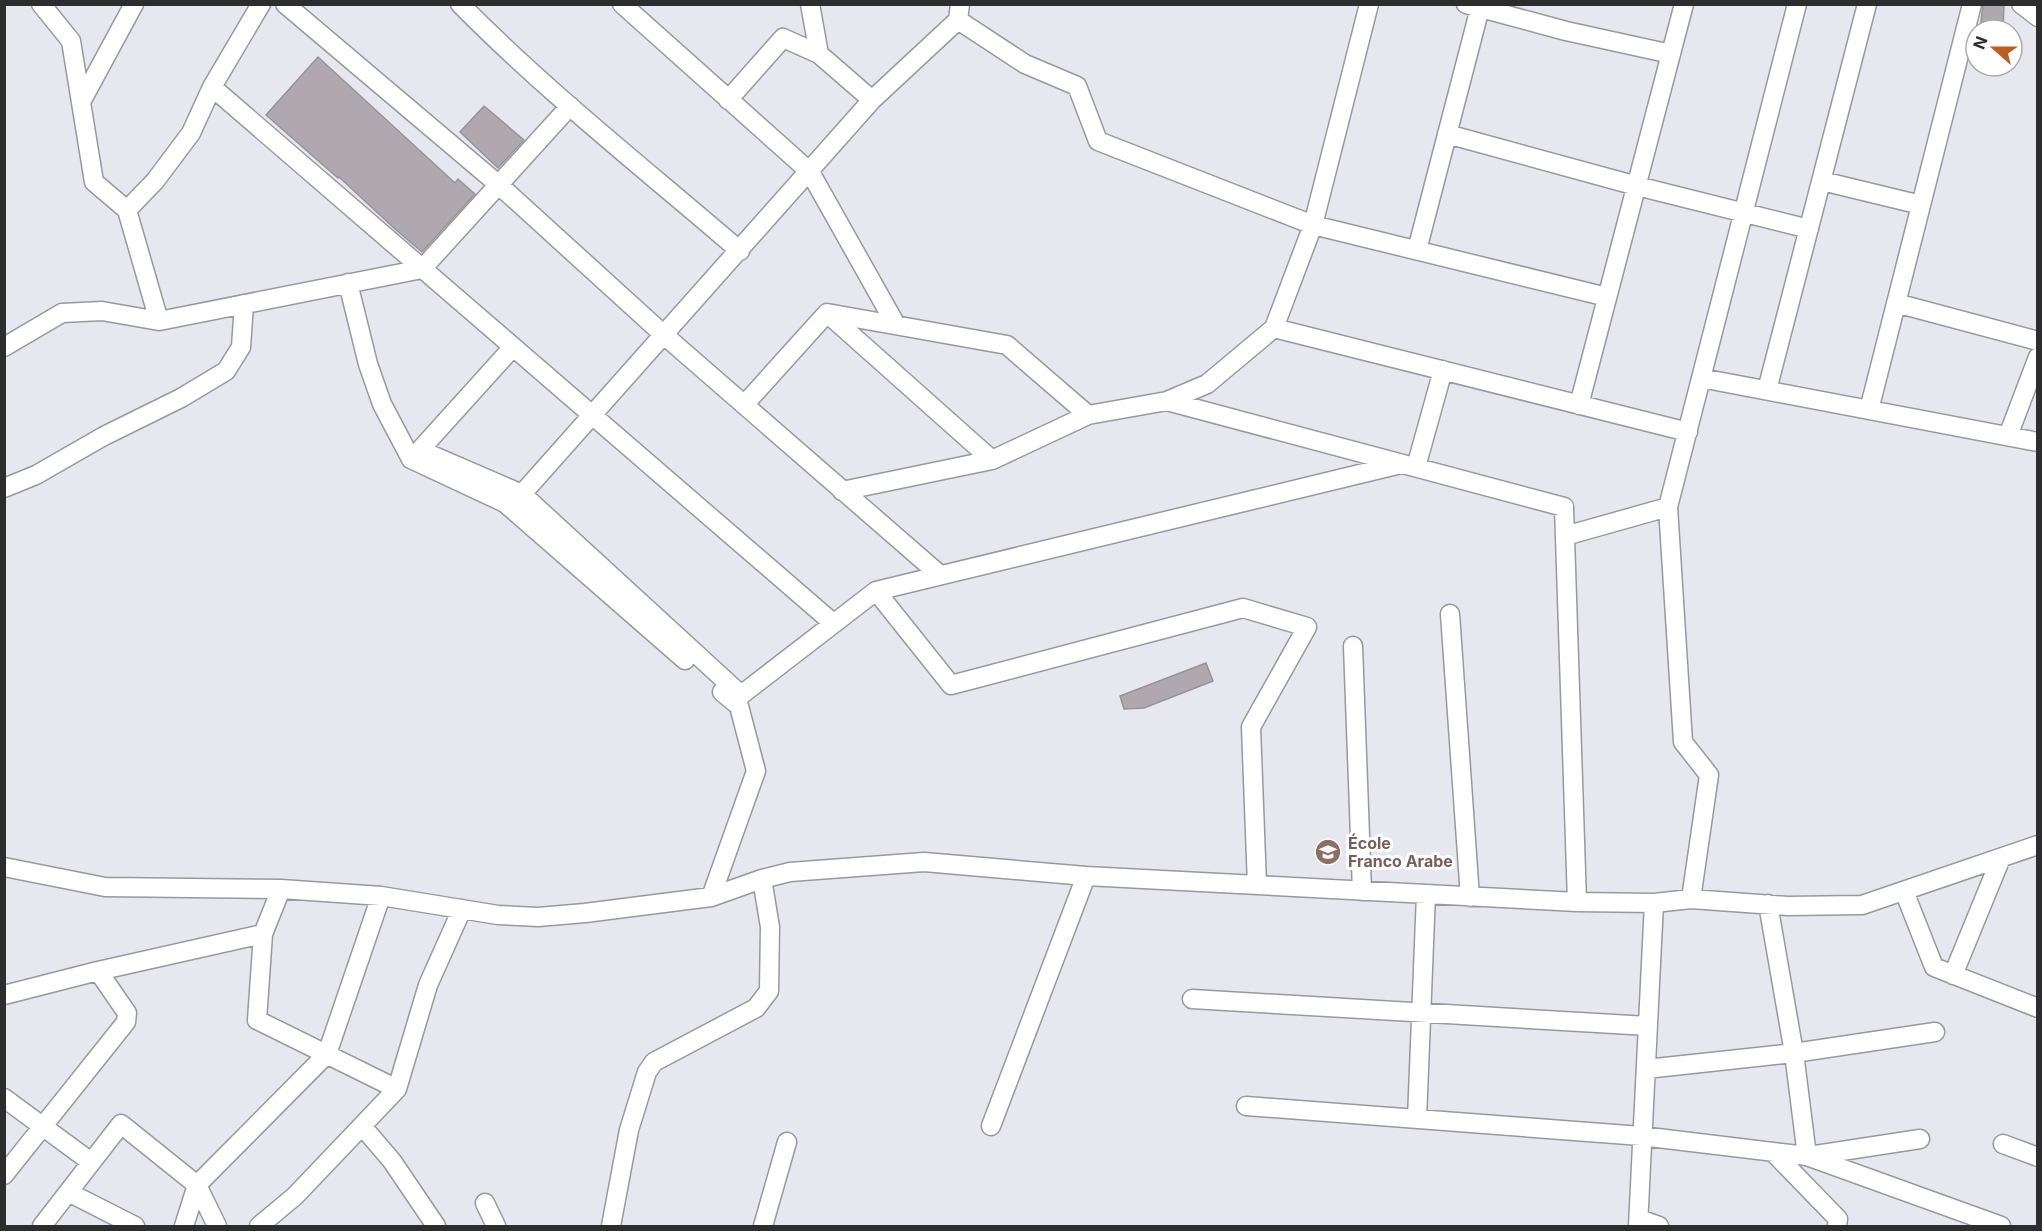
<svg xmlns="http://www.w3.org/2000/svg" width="2042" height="1231" viewBox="0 0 2042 1231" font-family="Inter,sans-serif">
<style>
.building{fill:#afa8af;stroke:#989299;stroke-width:1.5}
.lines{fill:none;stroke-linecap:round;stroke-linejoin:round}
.street-casing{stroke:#9898a0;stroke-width:21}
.street{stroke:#fff;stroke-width:18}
.labels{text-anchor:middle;stroke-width:6;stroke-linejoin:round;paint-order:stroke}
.education-label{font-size:16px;font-weight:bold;fill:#785e54;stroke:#fff;text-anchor:start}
</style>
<rect width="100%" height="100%" fill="#e7e7f0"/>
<path class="building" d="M1983,4H2004L2003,30H1980Z
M318,57L455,183L458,179L475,194L422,252L395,229L339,177L338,178L323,165L266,115Z
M484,106L524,140L498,168L460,132Z
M1206,663L1213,681L1144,708L1124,709L1120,696Z"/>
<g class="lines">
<g class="street-casing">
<path id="street" d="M41,4L71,41L94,182L127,210L159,321
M285,4L499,185L664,335L940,575
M460,4C548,93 646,170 740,251
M622,4L810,172L896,325
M810,4L819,54L872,100
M1466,4L1566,31L1671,54
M2021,4L2038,17
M958,20L1025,64L1077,86L1098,141L1313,225L1607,297
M212,87L833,623
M728,100L783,38L819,54
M81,102L134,4
M1447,134L1637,186L1809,229
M1822,181L1921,205
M127,210L155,181L191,133L212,87L261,4
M1417,250L1481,4
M348,283L368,364L382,404L411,459L505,503L685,660
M1896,303L2038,341
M827,313L1007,345L1088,415
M828,314L992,460
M1274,328L1688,432
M4,347L62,313L102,311L159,321L422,269L570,106
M513,347L420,450L522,494L741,695L876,591L1401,464
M1701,378L2038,442
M1767,390L1867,4
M1167,401L1564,507L1577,902
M744,405L827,313
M1579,405L1684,4
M1869,410L1972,4
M2008,436L2038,357
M1416,467L1443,370
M4,488L36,475L104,436L181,398L226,371L241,347L244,304
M842,491L992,460L1088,415L1167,401L1207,384L1274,328L1313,225L1369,4
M522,494L872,100L958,20L960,4
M1565,536L1668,507
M876,591L951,685L1243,608L1307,627L1251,727L1257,885
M1450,614L1470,897
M1353,646L1362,891
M4,867L105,887L281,889L381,896L498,915L538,917L585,913L711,897L762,879L790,872L924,862L1086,876L1577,902L1654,903L1691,899L1788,906L1862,905L2038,845
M281,889L263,934L257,1020L397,1089
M1904,891L1934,967L2038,1008
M711,897L756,771L739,706L722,692
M1691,899L1709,775L1683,742L1668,507L1797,4
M1768,904L1794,1053L1807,1156
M1953,975L2001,858
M4,995L98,971L263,934
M1192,999L1648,1026
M1646,1069L1794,1053L1935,1032
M4,1098L91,1162
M1246,1106L1641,1136L1807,1156L2001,1226
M1417,1119L1426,894
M362,1126L392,1161L436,1226
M991,1126L1086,876
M2003,1144L2038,1157
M1773,1152L1838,1219L1837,1226
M1809,1156L1920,1139
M4,1175L126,1022L127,1013L98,971
M68,1192L135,1226
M485,1203L496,1226
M1639,1219L1659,1226
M42,1226L121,1124L197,1185L217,1226
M184,1226L197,1185L327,1054L381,896
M259,1226L295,1196L397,1089L428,985L462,909
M611,1226L629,1130L647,1072L654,1062L756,1008L769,991L770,927L762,879
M763,1226L787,1142
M1638,1226L1654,903"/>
</g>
<use href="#street" class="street"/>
</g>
<defs>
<g id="school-disc" transform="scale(1.35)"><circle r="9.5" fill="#8d6e63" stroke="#fff"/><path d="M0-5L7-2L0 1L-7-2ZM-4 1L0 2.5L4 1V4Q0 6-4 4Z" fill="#fff"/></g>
</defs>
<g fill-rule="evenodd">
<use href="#school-disc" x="1328" y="852"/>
</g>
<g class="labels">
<g class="education-label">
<text x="1348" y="849">École<tspan x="1348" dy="18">Franco Arabe</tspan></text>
</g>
</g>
<rect width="2042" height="1231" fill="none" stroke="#2d2d30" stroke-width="12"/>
<g transform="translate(1994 48) rotate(291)"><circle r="28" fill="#ffffff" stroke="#ababac" stroke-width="1.5"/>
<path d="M0-4.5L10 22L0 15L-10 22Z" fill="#be5c22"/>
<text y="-9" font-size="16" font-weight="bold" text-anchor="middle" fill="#2d2d30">N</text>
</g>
</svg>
